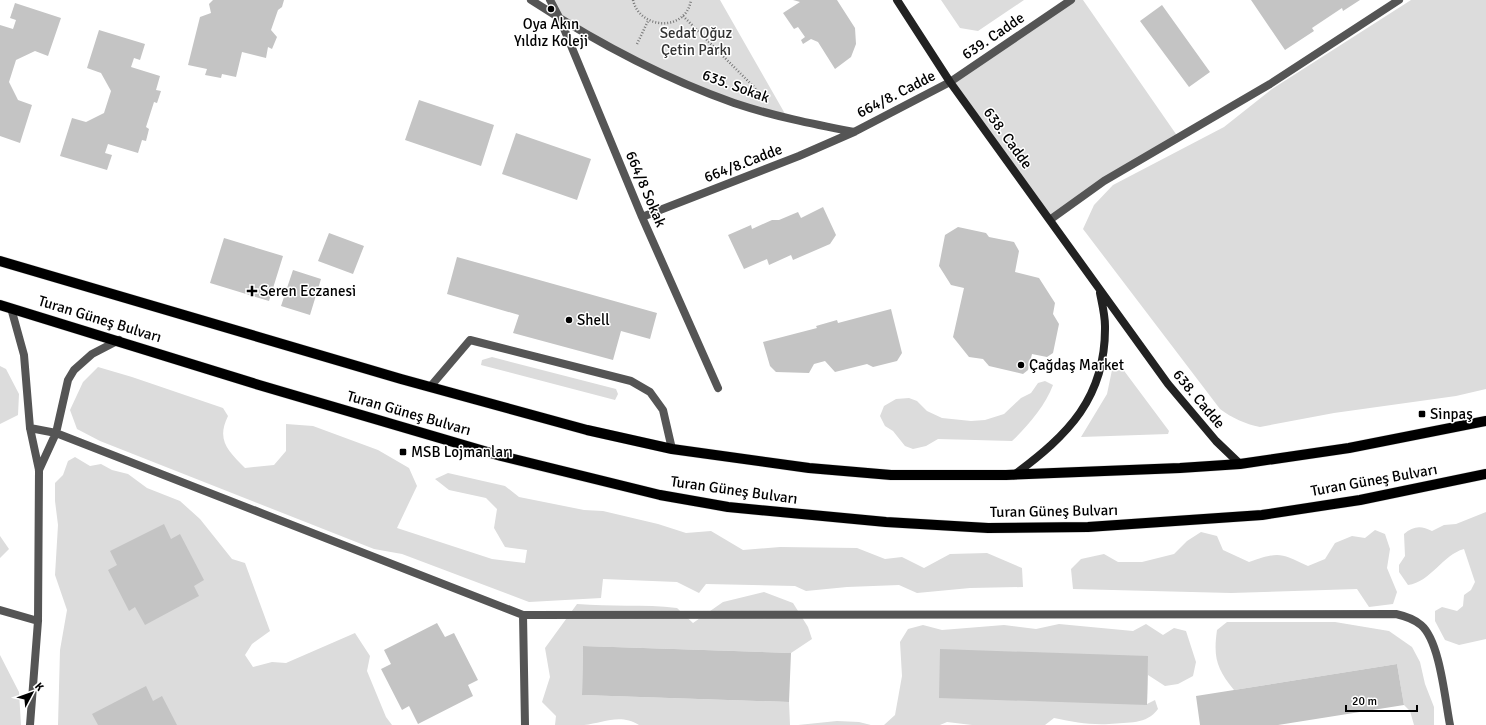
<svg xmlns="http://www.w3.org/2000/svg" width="1486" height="725" viewBox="0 0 1486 725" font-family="Signika,sans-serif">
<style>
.green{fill:#dcdcdc}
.building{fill:#c4c4c4}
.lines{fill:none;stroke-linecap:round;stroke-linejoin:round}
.primary-casing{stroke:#dbdbdb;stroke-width:11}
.path{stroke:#777;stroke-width:2.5;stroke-dasharray:1 2;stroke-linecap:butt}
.lane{stroke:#555;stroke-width:8}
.street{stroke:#555;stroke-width:8}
.secondary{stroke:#222;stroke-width:8}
.primary{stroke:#000;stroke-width:10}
.poi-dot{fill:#000;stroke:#fff;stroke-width:1.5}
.labels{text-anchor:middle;stroke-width:3;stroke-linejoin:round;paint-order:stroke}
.poi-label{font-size:15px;fill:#000;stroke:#fff;text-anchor:start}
.park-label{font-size:15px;fill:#333;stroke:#fff}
.street-label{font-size:15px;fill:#000;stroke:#fff}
</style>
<rect width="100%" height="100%" fill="#fff"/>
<path class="green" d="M550,0H720L788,119L733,103L651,68L560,19Z
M941,0H1024L978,31L960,28Z
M1071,0H1083L1178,137L1051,219L950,82Z
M1411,0H1486V389L1456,396L1334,413L1260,427C1245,424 1232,418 1220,409L1083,229L1094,205L1113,185L1224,127L1272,89Z
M492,357L616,389L618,394L615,400L481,365L482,360Z
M0,366L6,369L19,394L18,415L0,424Z
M98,367L132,377L223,408L228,416C216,440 228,451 245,468L274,465L286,451V424L313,426L378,450L409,468L417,486L397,528L492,559L525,563L527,550L505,547L494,528L497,509L486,498L449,490L435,479L448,473L505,486L519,497L584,510L603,511L658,524L686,533L711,531L743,550L780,547L857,548L885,559L902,557L924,568L950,554L987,553L1022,568L1023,587L970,588L917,593L899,585L847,587L806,591L795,586L706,584L699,593L677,582L603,579L601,598L529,602L402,554L374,549L100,441L77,429L70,410L83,382Z
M1122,368L1169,431L1168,434L1081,437L1107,394L1112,370Z
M1045,381L1053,385C1045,406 1028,426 1012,441L938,439L926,446L913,449L905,446L893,431L885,426L880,416L884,406L896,399L909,398L917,401L927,411L942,418L971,421L985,420L1004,414L1021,398L1031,393L1038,383Z
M75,457L90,466L101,464L112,470L128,474L147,488L180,501L200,519L232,559L245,563L270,631L252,644L245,655L253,667L272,662L286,663L355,633L370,656L367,671L386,717L392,725H58L60,650L67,610L55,575L58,525L55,501V483L63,475L68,461Z
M1486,512V639L1459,645L1445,640L1435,621V611L1442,607L1457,611L1463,606L1464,595L1471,590L1475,582L1464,549C1442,555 1431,582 1408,585L1399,572V565L1405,556L1404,534C1413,526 1421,525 1432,531L1444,525L1456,524Z
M1375,530L1385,534L1390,549L1387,568L1397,592L1393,604L1369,607L1357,589L1231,593L1073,589L1071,569L1081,559L1104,554L1118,562H1142L1174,554L1187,541L1201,532L1217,536L1223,550L1249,562C1279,552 1279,552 1308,566L1325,559L1335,543L1352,536L1365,538Z
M0,536L9,549L0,558Z
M764,592L793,603L808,627L812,639L791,653L583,646L582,695L789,702L790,725H639C620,713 603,723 584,725C575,725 565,725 555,725L556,716L542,702L550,677L545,648L577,604C610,607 644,604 677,608L693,623L723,602Z
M1227,622H1335L1389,631L1412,647L1420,662L1425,684L1434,707V725H1414L1410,711L1404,705L1397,664L1234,690C1217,669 1213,658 1217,630Z
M1059,624L1133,631L1146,624L1163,635L1174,628L1186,631L1196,662L1193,676L1178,684L1165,686L1148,675L1147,704L1155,700L1158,709C1146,725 1129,722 1109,724C1089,725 1074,722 1054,718L1045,725H972L947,722L940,725H884L895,715L902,676L900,642L908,629L923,625L942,630L1004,625L1036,629Z
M0,655L19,692L21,725H0Z
M837,721L859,722L871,725H798Z"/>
<path class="building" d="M213,0H284L282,7L278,10L271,30L277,37L272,49L268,47L266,58L242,52L236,77L222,74L221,78L205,75L207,69L188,65L200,17L211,13L209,4Z
M793,0H837L855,28L856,44L851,57L835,69L818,42L811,39L803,44L801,40L805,37L798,27L794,29L783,13L800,2Z
M1251,0H1360L1343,11L1342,8L1312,28L1314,31L1285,50Z
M15,3L61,18L48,56L35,51L16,60L9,82L18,100L32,105L20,143L0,136V25L13,29L16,20L10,18Z
M1162,5L1210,72L1189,87L1140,21Z
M99,30L145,44L140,60L134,58L131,67L160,76L156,90L161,91L157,103L154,102L146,127L149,129L146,141L142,140L138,153L108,144L105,153L112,155L107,170L60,156L72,118L86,122L104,113L111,91L101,73L87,68Z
M419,100L494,125L481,166L405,140Z
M516,133L591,159L577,200L502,174Z
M823,207L836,235L830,244L793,260L791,255L769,265L767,259L744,269L728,235L751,225L752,229L772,220H779L798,212L801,218Z
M958,227L986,233L989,237L1014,242L1019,251L1015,272L1039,278L1055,303L1053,314L1059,324L1053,353L1047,357L1032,354L1028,370L1023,374L989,366L983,359L969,357L953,337L964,288L951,285L939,266L945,235Z
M329,233L364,246L353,274L318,261Z
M224,238L283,256L269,301L210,283Z
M457,257L657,313L650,339L621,331L613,360L513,333L519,315L447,294Z
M293,270L321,279L310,315L281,306Z
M891,309L902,353L897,361L873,367L867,364L835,372L825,361L814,364L809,373L776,372L770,366L763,342L817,328L816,326L837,320L838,323Z
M164,524L171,539L180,534L204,580L194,586L199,596L145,625L135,607L129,611L108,570L117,565L110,551Z
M437,623L445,637L454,633L478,680L468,685L473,696L418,724L409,706L402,710L381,669L391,664L384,650Z
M583,646L791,653L789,702L582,695Z
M940,649L1148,656L1147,705L939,698Z
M1397,664L1404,705L1278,725H1200L1196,696Z
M146,686L153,701L162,696L177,725H98L92,714Z"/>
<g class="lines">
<g class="primary-casing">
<path id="primary" d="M0,261L401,379L587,430L672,449L809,468L891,475H1006L1180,468L1240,464L1349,448L1486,421
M0,305L259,385L501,456L660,495L728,507L886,522L988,528L1088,527L1262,515L1360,500L1486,474"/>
</g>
<path class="path" d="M633,0C640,30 686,32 691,0
M683,16L755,88L757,93
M637,44L648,21"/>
<path class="lane" d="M430,387L470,340L631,381L650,392L663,410L672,449"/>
<path class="street" d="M531,0C594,41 663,78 734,103C773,116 813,124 854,132
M550,0L560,19L642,217L718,388
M642,217L799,156L854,132L950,82L1071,0
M1051,219L1104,181L1270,84L1399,0
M11,308L24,355L30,428L39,470L38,621L30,725
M30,428L56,433L523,615L1396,614C1405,616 1414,619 1421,625C1440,641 1445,700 1450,725
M39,470L56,433L68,380L74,370L92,354L119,340
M0,610L38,621
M523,615L525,725"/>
<path class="secondary" d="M897,0L950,82L1168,384L1216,441L1240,464
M1014,475C1068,435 1106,398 1105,326C1105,315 1102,303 1100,293"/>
<use href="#primary" class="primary"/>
</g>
<g class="poi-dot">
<circle cx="551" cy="9" r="4"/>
<path d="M250 285h4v4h4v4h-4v4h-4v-4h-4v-4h4z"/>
<circle cx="569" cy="320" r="4"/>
<circle cx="1021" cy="365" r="4"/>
<rect x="1418" y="410" width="8" height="8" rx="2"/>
<rect x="399" y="448" width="8" height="8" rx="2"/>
</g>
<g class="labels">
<g class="poi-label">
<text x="551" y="29" text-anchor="middle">Oya Akın<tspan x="551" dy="17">Yıldız Koleji</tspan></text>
<text x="260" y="296">Seren Eczanesi</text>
<text x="577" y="325">Shell</text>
<text x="1029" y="370">Çağdaş Market</text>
<text x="1430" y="419">Sinpaş</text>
<text x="411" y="457">MSB Lojmanları</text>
</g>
<g class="park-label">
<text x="696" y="38">Sedat Oğuz<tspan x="696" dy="17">Çetin Parkı</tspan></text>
</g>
<g class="street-label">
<text transform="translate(993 36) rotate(-34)" y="5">639. Cadde</text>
<text transform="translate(736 86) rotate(20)" y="5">635. Sokak</text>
<text transform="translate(896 94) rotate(-27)" y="5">664/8. Cadde</text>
<text transform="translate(1008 138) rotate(54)" y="5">638. Cadde</text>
<text transform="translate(743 163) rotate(-21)" y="5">664/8.Cadde</text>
<text transform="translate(646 189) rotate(67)" y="5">664/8 Sokak</text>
<text transform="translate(100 319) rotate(17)" y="5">Turan Güneş Bulvarı</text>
<text transform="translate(1199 399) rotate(50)" y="5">638. Cadde</text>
<text transform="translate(409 413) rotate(16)" y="5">Turan Güneş Bulvarı</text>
<text transform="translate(1374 480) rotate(-10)" y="5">Turan Güneş Bulvarı</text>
<text transform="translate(734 490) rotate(8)" y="5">Turan Güneş Bulvarı</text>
<text transform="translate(1054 511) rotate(-1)" y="5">Turan Güneş Bulvarı</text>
</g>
</g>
<g transform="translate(32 693) rotate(49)" stroke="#ffffff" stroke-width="3" paint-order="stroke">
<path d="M0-3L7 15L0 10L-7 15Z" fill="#000000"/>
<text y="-6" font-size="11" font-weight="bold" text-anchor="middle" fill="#000000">K</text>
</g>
<path d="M1346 705v6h71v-6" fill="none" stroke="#000000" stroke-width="2"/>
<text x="1352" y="705" font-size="12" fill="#000000" stroke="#ffffff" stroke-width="3" paint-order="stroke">20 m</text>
</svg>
